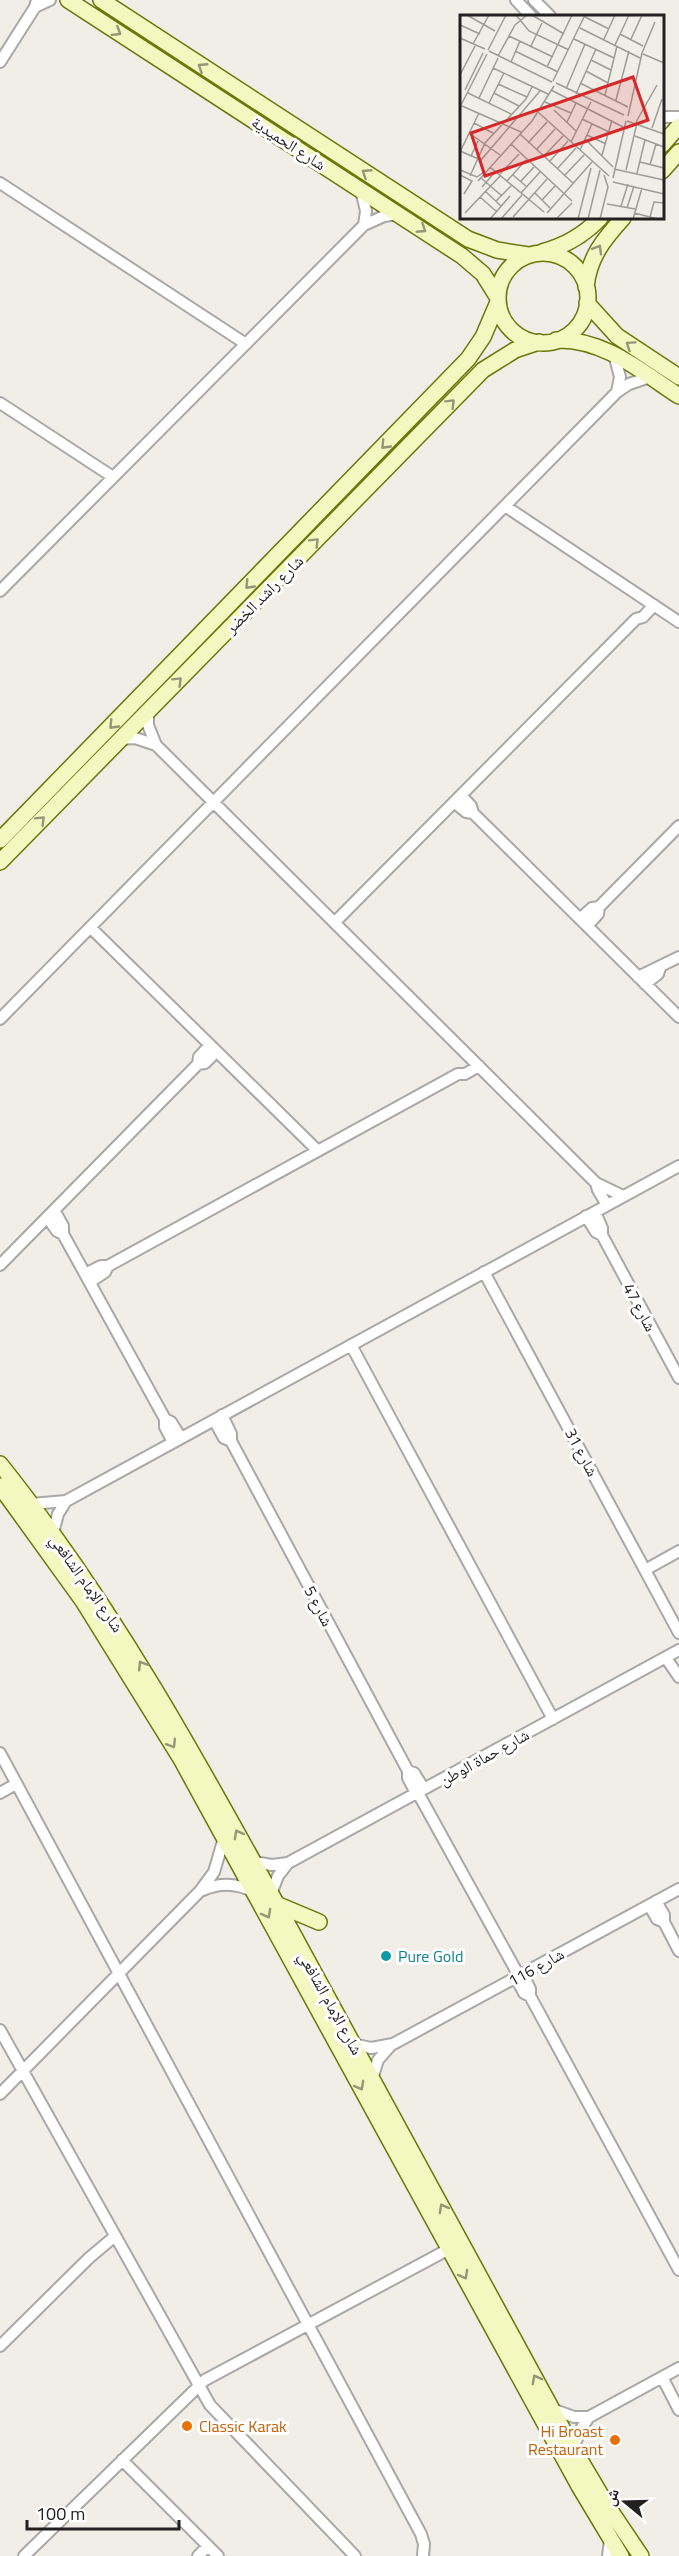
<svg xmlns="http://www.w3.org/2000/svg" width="679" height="2556" viewBox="0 0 679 2556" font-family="'Titillium Web','Noto Naskh Arabic',sans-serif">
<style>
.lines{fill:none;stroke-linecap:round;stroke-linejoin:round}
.street-casing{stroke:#a8a8a8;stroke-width:14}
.secondary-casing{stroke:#687809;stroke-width:18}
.street{stroke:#fff;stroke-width:10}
.secondary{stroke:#f3f8c0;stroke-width:15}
.oneway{stroke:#949778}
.culture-dot{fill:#0f9aa8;stroke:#fff;stroke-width:2}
.food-dot{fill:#e8710a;stroke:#fff;stroke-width:2}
.labels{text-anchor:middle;stroke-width:6;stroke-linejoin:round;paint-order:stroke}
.street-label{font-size:16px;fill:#212121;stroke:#fff}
.culture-label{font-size:16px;fill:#0d838f;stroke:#fff;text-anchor:start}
.food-label{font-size:16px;fill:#c56008;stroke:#fff;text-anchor:start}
.inset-road{fill:none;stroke:#9e9c98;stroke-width:1.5}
.view{fill:#d62828;fill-opacity:0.15;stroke:#d62828;stroke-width:3}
.inset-edge{fill:none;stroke:#212121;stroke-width:3}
</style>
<rect width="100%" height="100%" fill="#f1eee8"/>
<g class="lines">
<g class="street-casing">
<path id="street" d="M516,0L531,16
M534,0L550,16
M35,7L50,0
M0,62L35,7L37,0
M662,117H679
M0,183L246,344
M361,190L366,211L364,225
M614,354L620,377L617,392
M0,403L113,477
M505,506L679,622
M0,591L364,225L384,216L399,214
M148,711V725L156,745L596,1183L623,1196
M121,739L135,738L156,745
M461,795L471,806L473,813L679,1017
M454,802L466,812L473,813
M581,918L592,908L599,907L679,826
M335,922L636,619L643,617L654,605
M588,925L598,914L599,907
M91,928L317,1150
M638,977L679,957
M645,984L658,974L660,968
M0,1019L617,392L629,384L650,377
M198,1064L205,1063L216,1052
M596,1183L598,1190L607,1205
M54,1210L63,1226V1234L165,1419V1427L173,1442
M595,1212L602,1228V1235L679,1378
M586,1216L596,1232L602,1235
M47,1217L57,1231L63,1234
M0,1265L198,1064L199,1057L210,1045
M484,1272L679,1633
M85,1274L101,1266H108L458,1074H465L479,1066
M90,1282L105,1272L108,1266
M351,1345L553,1719
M222,1415L231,1434V1441L408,1771V1778L416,1793
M165,1419L171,1422L181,1438
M214,1420L224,1438L231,1441
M31,1504L66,1501L679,1166
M53,1533L58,1514L66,1501
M645,1570L679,1551
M666,1658L679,1677
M0,1753L421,2534L424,2544L423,2556
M408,1771L414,1773L424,1789
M0,1793L16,1784
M418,1793L519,1976
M253,1862L272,1865L288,1863
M203,1890C221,1882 237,1883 254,1892
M271,1894L278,1876L288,1863L679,1650
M656,1901L664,1915V1922L679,1951
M649,1905L657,1919L664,1922
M523,1975L530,1989V1996L679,2270
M516,1978L524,1993L530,1996
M0,2030L210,2405L355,2556
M353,2044L371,2048L393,2044L679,1889
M372,2079L378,2060L392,2044
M0,2094L200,1891L214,1872L224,1838
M0,2346L89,2258L114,2237
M662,2377L679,2410
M552,2409L574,2417H589
M573,2448L581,2429L589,2417L679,2368
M122,2460L218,2556
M24,2556L205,2380L449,2249
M198,2556L208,2546
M608,2556L610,2540"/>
</g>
<g class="secondary-casing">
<path id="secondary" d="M68,0L462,256L483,274L498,298
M101,0L468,239L497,250L528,255
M662,145L679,126
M662,171L679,152
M542,252C565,246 584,235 600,218
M498 298a45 45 0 1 1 90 0a45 45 0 1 1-90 0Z
M586,287C589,257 604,239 623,218
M587,303L617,336L679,377
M556,340C603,338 642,372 679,396
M0,840L468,359L483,337L498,302
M0,862L483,370L515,350L539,342
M0,1464C119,1613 208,1779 299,1945C390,2113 482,2280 573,2448L608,2507L641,2556
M0,1486L83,1601L181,1759L579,2486L621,2556
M276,1904L319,1922"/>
</g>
<use href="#street" class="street"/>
<use href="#secondary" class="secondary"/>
</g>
<defs><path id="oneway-chevron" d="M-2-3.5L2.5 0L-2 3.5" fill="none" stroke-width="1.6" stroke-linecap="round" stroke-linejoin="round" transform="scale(1.5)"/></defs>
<g class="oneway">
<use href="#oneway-chevron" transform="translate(117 32) rotate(32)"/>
<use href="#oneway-chevron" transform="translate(202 67) rotate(-147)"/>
<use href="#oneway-chevron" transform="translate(366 173) rotate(-147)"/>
<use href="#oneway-chevron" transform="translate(422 229) rotate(33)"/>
<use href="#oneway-chevron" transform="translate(598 249) rotate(-59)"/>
<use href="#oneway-chevron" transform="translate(630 345) rotate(-146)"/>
<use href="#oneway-chevron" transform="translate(451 403) rotate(-45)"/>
<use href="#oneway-chevron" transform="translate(385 445) rotate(134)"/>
<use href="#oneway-chevron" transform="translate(315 542) rotate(-45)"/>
<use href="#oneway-chevron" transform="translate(249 585) rotate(134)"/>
<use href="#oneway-chevron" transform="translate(178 681) rotate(-45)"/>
<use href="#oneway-chevron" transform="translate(113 725) rotate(134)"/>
<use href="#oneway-chevron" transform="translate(41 820) rotate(-45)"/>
<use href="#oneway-chevron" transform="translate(142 1665) rotate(-122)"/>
<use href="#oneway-chevron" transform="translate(172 1744) rotate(59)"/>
<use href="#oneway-chevron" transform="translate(238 1834) rotate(-119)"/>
<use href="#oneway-chevron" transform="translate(267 1914) rotate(61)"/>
<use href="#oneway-chevron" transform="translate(360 2086) rotate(61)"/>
<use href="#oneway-chevron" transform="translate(443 2208) rotate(-119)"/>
<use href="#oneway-chevron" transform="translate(464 2275) rotate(61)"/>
<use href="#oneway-chevron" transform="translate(536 2379) rotate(-118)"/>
</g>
<circle class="culture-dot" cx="386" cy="1956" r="6"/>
<g class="food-dot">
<circle cx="187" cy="2426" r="6"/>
<circle cx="615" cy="2440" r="6"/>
</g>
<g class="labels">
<g class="street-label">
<text transform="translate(289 143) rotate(33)" y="6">شارع الحميدية</text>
<text transform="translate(264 594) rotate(-45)" y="6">شارع راشد الخضر</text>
<text transform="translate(640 1307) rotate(62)" y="6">شارع 47</text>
<text transform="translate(582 1452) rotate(62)" y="6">شارع 31</text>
<text transform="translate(87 1583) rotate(55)" y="6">شارع الإمام الشافعي</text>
<text transform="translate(319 1606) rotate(62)" y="6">شارع 5</text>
<text transform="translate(484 1757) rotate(-29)" y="6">شارع حماة الوطن</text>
<text transform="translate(536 1967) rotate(-29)" y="6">شارع 116</text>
<text transform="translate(331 2003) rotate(61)" y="6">شارع الإمام الشافعي</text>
</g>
<g class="culture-label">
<text x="398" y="1962">Pure Gold</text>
</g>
<g class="food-label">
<text x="199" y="2432">Classic Karak</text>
<text x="603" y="2437" text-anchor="end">Hi Broast<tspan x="603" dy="18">Restaurant</tspan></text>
</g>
</g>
<g transform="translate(460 15)">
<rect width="204" height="204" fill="#f1eee8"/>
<path class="inset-road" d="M7,0L35,16M56,0L69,16L109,35M72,0L104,19M125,2L149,14M0,10L20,19M120,13L180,43M160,19L183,31M49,21L93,42M0,23L25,34M114,24L154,43M144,24L155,0M171,24L182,0M13,29L29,0M155,30L169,0M71,31L82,8M28,35L46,0M29,36L92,67M55,36L98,57M183,39L204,48M38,41L55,10L67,0M131,45L151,55M51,47L60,26M87,52L112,0M33,53L88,79M126,56L148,68M0,60L15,31M93,66L125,0M96,68L164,100M120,68L168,92M38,69L67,82M106,74L125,29M5,75L23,38M91,75L163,112M8,78L51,99M34,78L59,91M116,79L136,34M145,80L157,31M19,83L38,43M156,85L169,36M85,87L111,98M29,88L44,58M2,91L61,117M0,92L27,39M94,95L116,116M78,97L149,161M168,101L182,38L195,7M122,104L149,117M167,106L204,119M107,107L116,88M176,107L197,70M14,108L33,118M192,113L202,84M9,118L40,140M60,119L113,168M127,120L146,129M175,121L204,132M125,124L153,152M111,127L131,87M68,128L87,107M51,129L112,186M76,135L95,114M120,135L132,109M0,136L21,145L80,76M0,137L19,98M142,140L152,105M11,141L19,124M83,142L103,121M89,147L108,126M180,147L204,153M190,150L196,129M30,152L84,197M97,154L116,133M154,154L204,165M0,155L17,162L24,157M166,155L177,108M177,158L185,125M40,159L59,139M0,160L12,166L4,179M53,160L67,172M10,161L25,128L66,84L72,72M104,161L124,140M21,163L42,181M153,163L166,106M18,166L72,106L94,71M47,166L66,145M61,166L74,152M153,167L204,179M22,172L36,156M25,176L41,191M61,178L80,157M75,178L90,193M20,182L37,197M82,185L95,171M36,186L52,170M147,189L175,194M161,191L168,169M167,193L174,171M5,198L41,160M87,198L132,147M174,198L198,204M53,202L87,164M190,202L194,187L204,188M97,203L112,188M30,204L50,181M41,204L62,180M118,204L131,153M128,204L140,155M140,204L148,172L144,160M173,204L182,173"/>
<path class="view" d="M173,62L188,105L25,161L11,118Z"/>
<rect width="204" height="204" class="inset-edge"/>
</g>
<g transform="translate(625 2502) rotate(289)" stroke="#ffffff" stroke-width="4.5" paint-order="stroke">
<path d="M0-4.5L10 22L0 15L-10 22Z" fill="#212121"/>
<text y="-9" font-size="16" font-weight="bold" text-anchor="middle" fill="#212121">ش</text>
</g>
<path d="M27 2520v9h152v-9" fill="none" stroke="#212121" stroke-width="3"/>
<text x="36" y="2520" font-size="18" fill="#212121" stroke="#ffffff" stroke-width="4.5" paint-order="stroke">100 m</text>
</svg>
